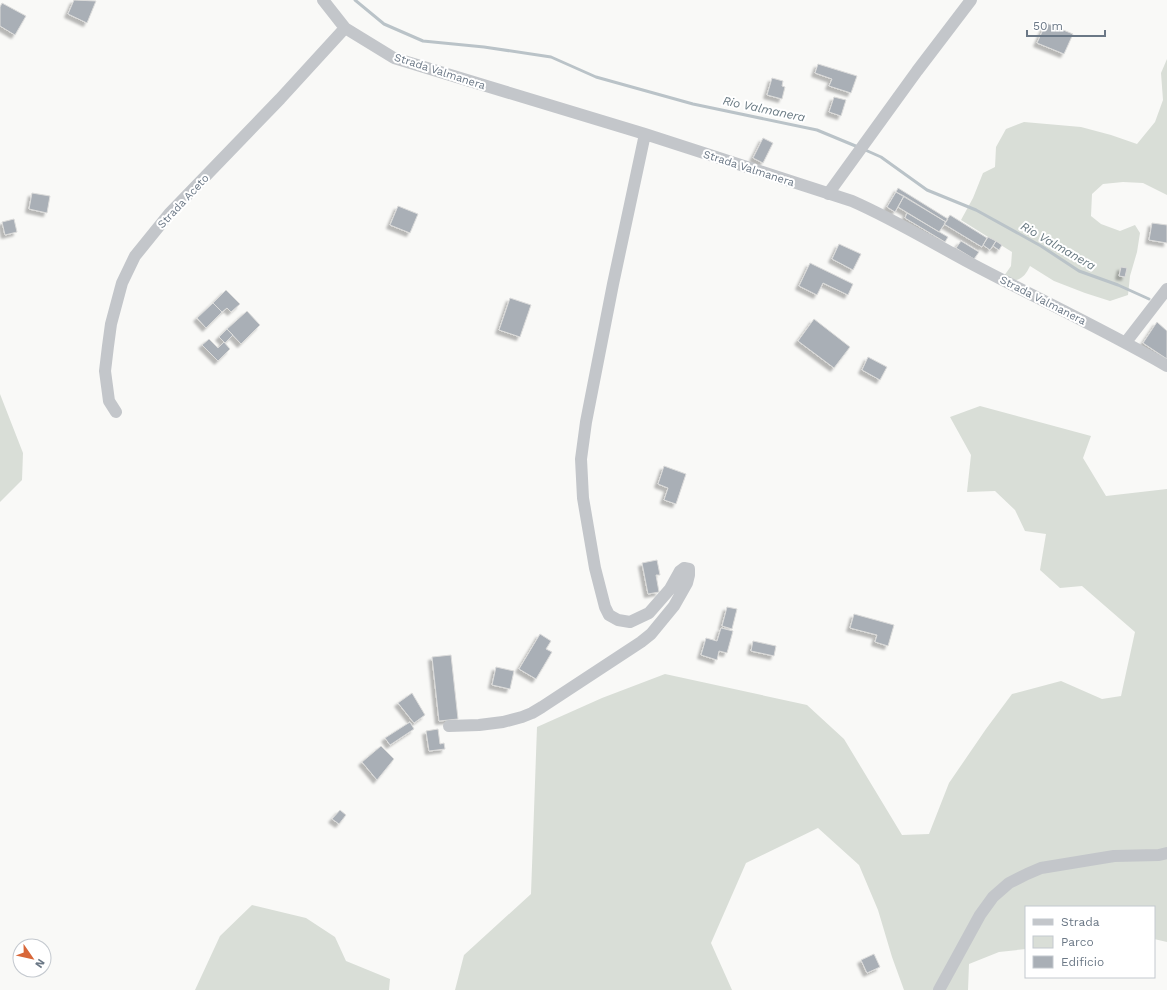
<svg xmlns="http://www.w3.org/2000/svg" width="1167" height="990" viewBox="0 0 1167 990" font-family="'Work Sans',sans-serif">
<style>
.green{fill:#d9ded7}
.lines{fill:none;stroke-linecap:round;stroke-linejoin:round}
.stream{stroke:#bac3c8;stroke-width:3}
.building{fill:#a9afb6;stroke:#dbdbda;filter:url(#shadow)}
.minor{stroke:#c3c6ca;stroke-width:12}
.labels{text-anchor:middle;stroke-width:4;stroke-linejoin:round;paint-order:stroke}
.street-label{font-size:11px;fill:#6b7886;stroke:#fff}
.water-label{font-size:12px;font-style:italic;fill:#677881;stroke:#fff}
</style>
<defs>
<filter id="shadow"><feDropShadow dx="-3.5" dy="3.5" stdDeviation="1" flood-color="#0004"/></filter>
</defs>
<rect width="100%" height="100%" fill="#f9f9f7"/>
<path class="green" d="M1167,59V195L1143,183L1123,182L1103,184L1092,194L1091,216L1101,224L1120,231L1135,225L1140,233L1137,252L1130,276L1128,295L1110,301L1085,293L1054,281L1030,266C1026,274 1023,279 1013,281L1004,276L1011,266L1012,252L961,220L973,198L983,173L995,167L996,147L1006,129L1024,122L1081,127L1111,135L1137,144L1155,122L1163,100L1161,73Z
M0,394L23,453L22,480L0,502Z
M980,406L1091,436L1083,458L1106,496L1167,489V942L1154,939V907H1026V949L999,952L969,964L968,990H904L892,957L878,910L859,865L818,828L746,863L711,943L732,990H455L464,955L531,894L537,727L602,698L665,674L807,705L844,739L902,835L929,834L949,783L986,729L1012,694L1061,681L1102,699L1121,696L1135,632L1082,586L1060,588L1040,570L1046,534L1025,531L1015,510L995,491L967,492L971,455L950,417Z
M252,905L306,918L335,937L346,961L390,979L389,990H195L220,936Z"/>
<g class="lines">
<path class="stream" d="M355,0L384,24L423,41L484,47L551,57L596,77L693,104L817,130L858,147
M863,149L881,157L927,190L976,210L1041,246L1079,271L1118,285L1149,299"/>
</g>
<path class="building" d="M74,0L96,1L87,23L68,14Z
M2,3L26,16L15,35L0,26V7Z
M1046,23L1073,34L1064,54L1037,43Z
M818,64L857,76L851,93L829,86L832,79L815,73Z
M772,78L783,81L782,86L785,87L782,99L767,95Z
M834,97L846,100L841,116L829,112Z
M763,138L773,143L763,163L753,158Z
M898,188L948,219L946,222L896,192Z
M896,192L904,196L895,212L887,207Z
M32,193L50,196L47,213L29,209Z
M904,196L946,222L939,232L898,207Z
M398,206L418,214L410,233L390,225Z
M907,213L948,237L945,242L905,218Z
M950,215L987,238L982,247L944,224Z
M14,219L17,232L5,235L2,222Z
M1152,223L1167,225V243L1149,240Z
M988,237L996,241L990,250L983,245Z
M961,241L979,252L974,259L956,248Z
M996,241L1002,245L999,250L993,246Z
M839,244L861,254L853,270L832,259Z
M810,263L853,284L848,295L823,283L817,295L799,286Z
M1121,267L1127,268L1125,277L1119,276Z
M226,290L240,304L231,312L227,308L222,312L213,303Z
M510,298L531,305L520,337L499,330Z
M213,303L222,312L206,328L197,318Z
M247,311L260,325L241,344L227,329Z
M814,319L850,347L834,368L798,341Z
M1157,322L1167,331V359L1143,343Z
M227,329L233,335L225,343L219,337Z
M209,339L218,348L224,342L230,349L218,361L202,345Z
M868,357L887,367L880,380L862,370Z
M664,466L686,474L676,504L664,500L668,488L658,484Z
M657,560L660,575H656L659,592L648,594L642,563Z
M727,607L737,609L732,629L722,626Z
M854,614L894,625L888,646L875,642L877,635L850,628Z
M721,628L733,631L727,653L719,651L717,660L701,655L706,638L717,641Z
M540,634L551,641L546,649L552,652L536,679L519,669Z
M753,641L776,646L774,656L751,651Z
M451,655L458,719L439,721L432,657Z
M496,667L514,671L510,689L492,685Z
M412,693L425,715L414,723L398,703Z
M410,722L414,729L390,745L385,738Z
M438,729L440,744L444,743L445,749L429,751L426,731Z
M381,746L394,759L377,780L362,762Z
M340,810L346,815L339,824L332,819Z
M874,954L880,967L867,973L861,960Z"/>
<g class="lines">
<path class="minor" d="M323,0L345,28L394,58L645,134L852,201C893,219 931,242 970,263C1036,298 1103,329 1167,366
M828,194L917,71L971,0
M1126,342L1167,289
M116,412L109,401L105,371L108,346L111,324L122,283L135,256L169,214L280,99L345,28
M449,726L479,725L503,722L522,717L532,713L542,707L641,642L651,634L674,606L687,583L689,575V569L684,568L680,571L670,589L649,613L630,622L618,620L609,615L605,607L595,568L583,498L581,459L586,422L613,284L645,134
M939,990L980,915L993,897L1009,883L1027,874L1041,868L1114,856L1159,855L1167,853"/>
</g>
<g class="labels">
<g class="street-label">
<text transform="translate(440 71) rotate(18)" y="4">Strada Valmanera</text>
<text transform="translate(749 168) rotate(18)" y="4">Strada Valmanera</text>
<text transform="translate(183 201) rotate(-47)" y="4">Strada Aceto</text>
<text transform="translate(1043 300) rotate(27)" y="4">Strada Valmanera</text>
</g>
<g class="water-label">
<text transform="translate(764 109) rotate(12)" y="4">Rio Valmanera</text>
<text transform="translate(1058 246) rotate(30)" y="4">Rio Valmanera</text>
</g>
</g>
<rect x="1025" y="906" width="130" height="72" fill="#ffffff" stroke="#c4c9cf"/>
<rect x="1033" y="919" width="20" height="6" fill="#c3c6ca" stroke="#c4c9cf"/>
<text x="1061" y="926" font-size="12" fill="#6b7886">Strada</text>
<rect x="1033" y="936" width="20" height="12" fill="#d9ded7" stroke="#c4c9cf"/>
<text x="1061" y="946" font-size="12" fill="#6b7886">Parco</text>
<rect x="1033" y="956" width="20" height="12" fill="#a9afb6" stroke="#c4c9cf"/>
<text x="1061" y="966" font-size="12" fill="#6b7886">Edificio</text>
<g transform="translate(32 958) rotate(124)"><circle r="19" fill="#ffffff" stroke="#c4c9cf"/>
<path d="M0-3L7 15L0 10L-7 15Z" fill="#d86739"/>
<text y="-6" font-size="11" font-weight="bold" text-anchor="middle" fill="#6b7886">N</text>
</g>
<path d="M1027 30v6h78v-6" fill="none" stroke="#6b7886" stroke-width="2"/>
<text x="1033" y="30" font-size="12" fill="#6b7886" stroke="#ffffff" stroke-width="3" paint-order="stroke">50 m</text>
</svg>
